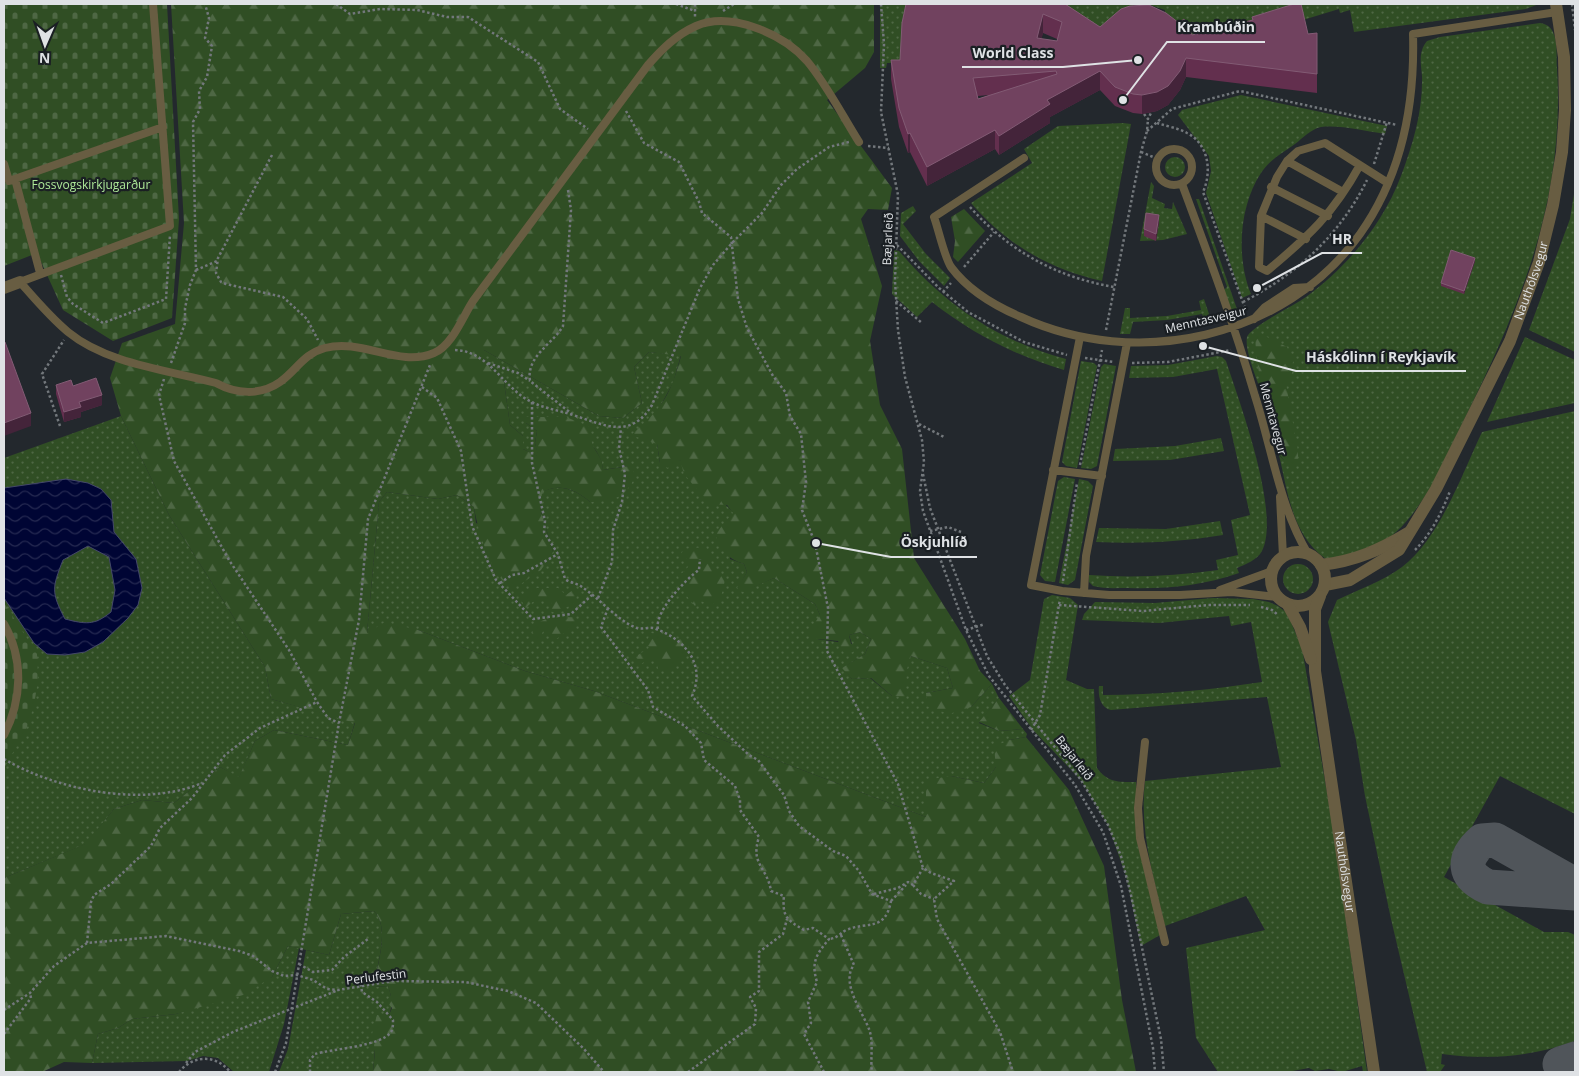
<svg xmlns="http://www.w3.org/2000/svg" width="1579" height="1076" viewBox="0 0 1579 1076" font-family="'Open Sans',sans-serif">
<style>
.grass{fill:url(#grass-dots)}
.forest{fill:url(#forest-firs)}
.cemetery{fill:url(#cemetery-stones)}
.water{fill:url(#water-waves);stroke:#434769;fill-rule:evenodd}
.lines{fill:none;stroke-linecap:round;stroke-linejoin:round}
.taxiway{stroke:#50555a;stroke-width:35}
.path{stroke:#73787c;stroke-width:2.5;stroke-dasharray:2.5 2.5;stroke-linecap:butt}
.service{stroke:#685d42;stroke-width:8}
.minor{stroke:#685d42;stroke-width:12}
.tertiary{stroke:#685d42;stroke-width:12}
.wall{fill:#632f4e;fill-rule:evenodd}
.shaded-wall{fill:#44243a}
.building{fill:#71425f;stroke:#825b74;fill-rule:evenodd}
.labels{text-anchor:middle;stroke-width:4.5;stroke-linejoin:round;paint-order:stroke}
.park-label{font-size:12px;fill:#ade898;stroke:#1a1f23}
.street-label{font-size:12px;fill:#dfe2e5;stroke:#1a1f23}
.leader{fill:none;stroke:#dfe2e5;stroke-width:2}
.callout-dot{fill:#dfe2e5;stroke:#1a1f23;stroke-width:2}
.callout-label{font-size:14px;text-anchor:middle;font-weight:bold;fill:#dfe2e5;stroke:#1a1f23;stroke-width:4.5;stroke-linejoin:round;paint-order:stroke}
</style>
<defs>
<pattern id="grass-dots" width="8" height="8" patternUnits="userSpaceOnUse" patternTransform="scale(1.25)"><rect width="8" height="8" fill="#304e24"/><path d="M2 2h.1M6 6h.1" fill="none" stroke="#4e6744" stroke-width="1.8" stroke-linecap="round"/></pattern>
<pattern id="forest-firs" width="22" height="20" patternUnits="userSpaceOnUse" patternTransform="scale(1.25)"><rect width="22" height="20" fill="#304e24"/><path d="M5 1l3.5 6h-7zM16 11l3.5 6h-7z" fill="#4e6744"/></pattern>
<pattern id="cemetery-stones" width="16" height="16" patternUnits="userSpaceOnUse" patternTransform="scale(1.25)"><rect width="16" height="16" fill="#304e24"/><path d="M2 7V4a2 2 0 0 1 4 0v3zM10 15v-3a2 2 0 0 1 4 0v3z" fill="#4e6744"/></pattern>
<pattern id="water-waves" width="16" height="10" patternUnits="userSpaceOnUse" patternTransform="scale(1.25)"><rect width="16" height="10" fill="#000534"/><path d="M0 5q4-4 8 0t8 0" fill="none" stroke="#252951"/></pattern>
</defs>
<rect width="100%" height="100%" fill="#23282d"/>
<path class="grass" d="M880,4H910L901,63H887L886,68H880Z
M1047,4H1133L1132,22L1094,42Z
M1147,4H1539L1526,9L1354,32L1350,10L1340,13L1339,9L1192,54L1164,18L1165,10Z
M1540,23C1560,25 1556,53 1557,68C1567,227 1499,348 1432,485C1416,511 1397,539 1368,550C1355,554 1340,556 1326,559C1292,535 1288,493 1279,455L1284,460L1261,378L1265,402C1260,387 1244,351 1247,337C1250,327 1295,305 1306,297C1347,267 1383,224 1401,176C1413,144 1423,111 1422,76C1421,63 1418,52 1427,41L1440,37Z
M1241,95L1387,126L1385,134C1364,131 1342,125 1321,127C1311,129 1303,138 1295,144C1283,153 1270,159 1261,173C1239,206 1236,258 1251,294L1242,298L1206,193L1211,171L1209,156L1178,115L1182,110Z
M1123,123L1131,124L1102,281C1049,269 1006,244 971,203L1032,163L1024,149L1058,126Z
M1165 167a10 10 0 1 1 20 0a10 10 0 1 1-20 0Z
M1151,182L1154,186L1152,198L1165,204L1164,208L1172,209L1173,202L1187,234L1163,240L1140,241Z
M1575,188V352L1529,330L1570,219Z
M1196,199H1199L1238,312L1230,309L1223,291L1227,287Z
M913,206L916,211L903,224L926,254L950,278L944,286L919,261L900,236L901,213Z
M894,250L899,251C944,304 998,341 1066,359L1064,370C1014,355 973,334 932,302L917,317L892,294Z
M1204,299L1210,317L1205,322L1202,314L1167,320L1133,322L1130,334H1120L1125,308H1130V318L1167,316L1201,310L1199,301Z
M1525,337L1575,360V403L1487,422Z
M484,350L599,416L623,418L642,403L634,367L649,352L681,355L673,383L657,412V444L660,463L680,460L734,513L730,559L744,564L747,572L738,588L743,591L774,578L815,604L820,615L817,639L852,644L849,635L860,632L871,639L865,654L843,668L852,679L870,678L892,696L911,656L947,668L953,688L926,693L971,707L992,684L999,698L979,723L999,731L1023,729L1027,734L1026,737L1009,740L996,767L984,783L951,776L926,817L594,691L525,671L418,630L367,633L379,502L387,492L438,499L457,495L474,507L476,523L553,552L540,508L541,493C558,482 577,490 590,502L628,466L603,470C603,452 579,430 566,417H526V423L537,431L535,443L539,457L523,449V436L510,425L504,382L484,359Z
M1217,356L1222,357L1226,361C1239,401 1281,513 1262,551C1257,560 1246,564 1237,568L1239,573C1202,586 1166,589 1128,588C1116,588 1104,589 1093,586L1089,582V575C1133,578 1175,576 1218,570L1216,560L1238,555L1231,520L1250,515L1217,369L1173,377L1129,378L1131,366L1168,365Z
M1081,361L1094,363L1097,366L1077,468L1066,466L1062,462Z
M1104,364L1116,366L1097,466L1091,469L1081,468L1101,367Z
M1575,411V814L1500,776L1444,877L1544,932H1568L1575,935V1041C1532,1057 1487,1060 1442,1054L1441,1064L1445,1065L1440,1072H1427L1391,919L1365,796L1356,740L1328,622L1337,600C1358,590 1383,581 1402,567C1440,538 1462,474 1482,432Z
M121,416L169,515L265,667L271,699L355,722L348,745L274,730L255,741L239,778L220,767L174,803L142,800L114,809L86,844L4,878V458Z
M1221,438L1224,451L1170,460L1113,461L1115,449L1175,446Z
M1064,477L1075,479L1055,582L1045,581L1040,575L1058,481Z
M1079,479L1088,481L1093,486L1075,580L1068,585L1059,583Z
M1220,521L1223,535C1181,542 1140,544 1096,542L1099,528L1166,529Z
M1283 579a15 15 0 1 1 30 0a15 15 0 1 1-30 0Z
M1052,595L1070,598L1078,605L1066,680L1087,689H1094L1097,768C1108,783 1119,782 1136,782V835L1160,935L1141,946L1126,876L1108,825L1081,780L1033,730L1009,696L1030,680L1044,599Z
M1213,598L1253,599L1269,602L1278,606L1287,613L1302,648L1334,833L1367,1072H1363L1362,1066L1342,1072L1329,1069L1315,1071L1309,1068L1287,1072H1218L1196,1038L1186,948L1265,930L1246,896L1165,926C1154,878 1139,831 1145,781L1281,767L1267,697L1111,710C1100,707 1098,696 1099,686H1103V695C1157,695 1209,690 1262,682L1251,622L1231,626L1229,616L1159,623L1082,620L1084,614L1095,602L1155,603Z
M374,911C391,929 376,965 374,987L388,986C392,996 393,1005 389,1015H378L373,1072H279L288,1049L306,950L329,955L341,914Z
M288,946L299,948L284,1024L269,1072H234L218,1058L203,1056L187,1061L92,1063L98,1034L118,1028L132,1019L176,1014L272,977Z"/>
<path class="forest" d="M171,4H874V52L865,68L827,100L892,188L888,210L868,209L861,219L882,286L870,341L880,405L902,449L914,558L965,639L980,671L992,684L971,707L949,714L927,706L926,693L953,688L947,668L911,656L907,669L905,697L892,696L871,678L852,679L842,668L865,654L871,639L860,632L849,635L853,652L845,655L838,641L817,639L809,632L820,615L815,604L774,578L743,592L737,588L747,572L744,564C726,558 722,551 715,534L733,513L727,505L710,504L684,474L680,460L668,468L660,463L657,444L631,435C663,407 670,396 681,356L649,352L634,367L642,403L623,418L599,416L484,350V359L504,382L510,425L523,436V449L538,456L535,443L537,431L526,423V417H566L590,427C589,452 603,452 603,470L629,466L636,475C625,498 615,501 590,502C577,490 558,482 542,493L540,508L553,552L541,570L518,586C514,585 509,585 506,583C491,574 476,524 474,507L457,495L438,499L387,492L379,502L367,633L385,622L418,630L525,671L594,691L926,817V780L951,776L984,783L996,767L994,747L1009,740L1026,737L1069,790L1104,866L1122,1000L1136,1072H373L375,1051L372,1034L377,1015H389L392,1008L386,1001L391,996L388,986L374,987C376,966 391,929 374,911L341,914L329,955L288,946L272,977L243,995L176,1014L132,1019L118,1028L98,1034L92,1063L64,1062L42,1072H4V878L85,844L114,809L142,800L174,803L220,767L239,777L255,741L274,730L348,745L355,723L271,699L265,667L169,515L121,416L110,378L122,343L175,324L184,223Z
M964,209L985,231L958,262L953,257L955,241L951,217Z
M1256,334L1263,335L1287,347L1293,361L1292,373L1286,384L1298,451V461L1291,466C1288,463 1282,459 1280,455C1271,441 1252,349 1256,334Z
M706,547L713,568L725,579C723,590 722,602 710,605L699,600L695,606L686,595L678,576L686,570L691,562L681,554L684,549Z
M537,588H558L566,595L573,590L577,594L575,603L555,613L549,610L552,605L550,600C540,598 533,600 526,608L521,600L523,596Z
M574,617L577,624C566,627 563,638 551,641L548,635L549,630L544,629L539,641L532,636C534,615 557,618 574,617Z
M651,633L684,640L689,648L673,669H658L657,661L652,657L641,664L637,660L638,655L649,648L646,642Z
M999,698L1023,729L999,731L979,722Z"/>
<path class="cemetery" d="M4,4H167L179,219L172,318L113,341L63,310L37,253L4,266Z
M4,603L37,654L38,680L34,705L26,730L4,768Z"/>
<path class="water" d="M66,479L88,483L101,489L111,500L114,532L136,559L142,588L138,605L128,618L103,642L85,652L65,655L47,654L34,643L4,598V488ZM88,546L109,557L115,590L111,612C94,626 85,624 65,619C51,592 52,588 63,560Z"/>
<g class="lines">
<path class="taxiway" d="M1575,885L1495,840L1482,841C1462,859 1463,876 1488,887L1575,893
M1560,1064L1575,1059"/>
<path class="path" d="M336,4L350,14L380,9L417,10L447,17H468L538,62L560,109L588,129
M676,4L695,11
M695,4V17
M881,4L884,44L881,112L898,195L895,281L898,330L905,377L922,440L924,462L920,491L923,511L966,630L989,676L1075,785L1103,832L1121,886L1153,1048L1155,1072
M1572,4L1575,30
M723,11L734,4
M626,111L644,143L679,162L699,202L702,213L731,237L738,299L747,328L773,376L786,393L790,416L801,434L806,482L802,510L815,543L828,608L827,651L898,784L923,868L931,873L954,881L934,899L937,919L1000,1032L1013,1072
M1144,114L1148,119L1151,113
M1157,123C1166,126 1178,128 1187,133C1209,144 1212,172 1203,192L1246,311
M1147,131L1172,109L1240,91L1397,125
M868,146L889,148
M1141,152L1158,159
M272,155L218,258L216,273L221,282L226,284L283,297L307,319L318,340
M1374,164L1387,122
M568,190L571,210L563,326C552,345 526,356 530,381L572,414
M970,207C1009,251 1056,277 1114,287
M897,245L939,288L968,312L1024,342L1067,355
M964,267L994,232
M196,270L217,261
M61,275L67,297L73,304L103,323L166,299L170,235
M943,292L951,283
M896,301L922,323
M1243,302C1297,274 1340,235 1367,180
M1106,330L1141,152L1147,131L1148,119
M455,350C486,351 500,381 523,397C539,408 555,409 573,415C604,425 631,440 652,405L700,288L713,265L732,243L762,213L781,185L797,169L829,147L849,142
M1085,358L1114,362
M171,363L185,323V308L190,285L196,270L193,122L200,109L199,91L207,77L212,46L205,38L209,18L205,4
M488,363L518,373L530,381
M1132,363L1168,362L1231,350
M164,379L159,395L174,461L229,560L289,650L317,702L328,718L339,723
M422,387L437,398L461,451L472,526L496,580L533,619L571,614L592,595
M532,402V463L545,521L544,532L558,554L565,579C570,583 577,583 582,587C599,598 619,622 637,628C643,630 650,626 656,629C686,640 706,665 692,696L718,726L749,755L758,760L784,795L789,811L799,826L833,851L846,856L859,871L872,894L891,901C885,932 868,921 846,930C839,934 838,938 829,939
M919,424L944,437
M60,426L42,374L64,340
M1080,465L1102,350
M923,474L930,508L987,656L1005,685L1081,780L1108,825L1121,856L1131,895L1161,1039L1164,1072
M930,531L948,527L961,532
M1415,550C1431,534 1442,512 1450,491
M1063,581L1077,483
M500,583L512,575L524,573L558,554
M598,598L612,562L613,530L622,502L625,474L619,448L621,428
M1059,605L1143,611L1208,605H1250
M1261,607L1272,610L1278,615
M608,608L601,627L648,690L653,707L685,726L701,743L704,760L735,786L740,800V810L759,837C750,865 767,866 771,891L784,896C782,917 787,920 804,930L813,928L829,939C816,955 811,962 817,982L808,1002L811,1023L804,1034L824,1072
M658,629C654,612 686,579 699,570L700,559
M966,630L985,624
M1031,730L1040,715L1060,599
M4,759C57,790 143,808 202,783
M913,885L921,894L934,899
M874,894L898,888L908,882L913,885L923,868
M891,901L906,885
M841,935L854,965C840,982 863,1013 869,1029C874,1042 870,1059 872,1072
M87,943L91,902L94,895L111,884L151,846L160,828L192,798L225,755L260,728L317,702
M299,964L313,972L332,970L344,957L368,939
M4,1010L30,993L54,966L87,943L166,936L239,951L253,956L272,971L284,976L297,975L313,980L327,989L338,990L393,981L465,982L508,991L536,1003L584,1049L604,1072
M4,1034L31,998L30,993
M186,1063L195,1052L233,1032L336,991
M179,1072C193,1055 216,1054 230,1072
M275,1072L286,1043L339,723L359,620L368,519L430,365
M310,1072V1060L315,1054C332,1049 382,1046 391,1032C393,1029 393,1024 393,1020L377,1002L362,992L361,985
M688,1072L755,1024L756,1008L750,997L759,991V952L783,934L787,919"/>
<path class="service" d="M153,4L170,226L20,282C35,299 50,317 68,332C107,364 168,370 216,383C236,394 260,396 280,382C297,370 303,354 325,348C362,338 399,368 434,353C452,346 463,316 473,301L648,65C662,49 676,35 696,26C731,11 783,34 807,61C827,85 842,115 859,142
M1156 167a18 18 0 1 1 36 0a18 18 0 1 1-36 0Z
M1024,158L934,217C939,231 944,256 951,267C968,290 995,306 1021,317C1136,370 1285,339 1360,234C1402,175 1415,105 1413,34L1557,12
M1287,161L1343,192
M4,164L9,181L163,127
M1360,165C1333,214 1309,236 1267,271L1259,267L1261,216L1277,177L1287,161L1298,151L1325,143L1388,183
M15,179L40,273
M1182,184C1208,254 1234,324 1255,396C1272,449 1279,505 1308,554
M1271,187L1328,216
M1261,216L1306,239
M1254,319L1265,307L1294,288L1310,287
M1080,337L1031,585L1062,591L1109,595H1180L1232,592L1277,597
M1053,470L1102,476
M1280,497L1283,556
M1220,590L1272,571
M1084,593L1086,556L1127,343
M4,624C24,659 22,700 4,735
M1145,742L1138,808L1140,838L1165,942"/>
<g class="minor">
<path d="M4,288L20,282"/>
<path d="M1321,565C1355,561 1380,550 1408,533"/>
<path id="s1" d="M1325,585L1350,580L1399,550L1436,489L1510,341L1539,262L1553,205L1562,152L1565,110L1564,57L1556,4"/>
</g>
<g class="tertiary">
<circle cx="1298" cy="579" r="27"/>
<path id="s2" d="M1320,596L1315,609V671L1374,1072"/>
<path d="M1288,605L1300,627L1311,659"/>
</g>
</g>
<path class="wall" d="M1065,4L1100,27L1192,35L1252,20V17L1308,34L1317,33V93L1186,77L1180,90L1168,105L1157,111L1142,114L1133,113L1115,106L1100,90L1050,117V123L999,155L995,149L927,186L910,152L908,153L899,127L891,79V60H900ZM1043,33L1057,39V41L1041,39ZM989,95L978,99V96Z
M1159,222L1156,241L1144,236V229Z
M1475,261L1464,294L1441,286V283Z
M56,385L73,386L102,405L81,412V417L64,422L56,394Z"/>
<path class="shaded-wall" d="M1043,14V33L1037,57V38Z
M1186,58V77L1180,90L1168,105L1157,111L1142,114V95Z
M1100,71V90L1050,117V123L999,155V136L1047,100Z
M995,130V149L927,186V167Z
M910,133V152L908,153V134Z
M1159,215V222L1156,241V234Z
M1475,258V261L1464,294V291Z
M102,395V405L81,412V417L64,422V412L79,402Z
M31,413V426L4,436V423Z"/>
<path class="building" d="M906,4H1065L1100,27L1121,9L1130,6L1149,5L1166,13L1179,23L1184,19L1192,35L1253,20L1252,17L1294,4H1301L1308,34L1317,33V74L1186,58L1180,71L1168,86L1157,92L1142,95L1133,94L1115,87L1100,71L1047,100L1050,104L999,136L995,130L927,167L910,133L908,134L899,108L891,60H900L902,23ZM1043,14L1062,22L1057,41L1037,38ZM1056,71L1057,74L978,99L973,78Z
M1146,213L1159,215L1156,234L1144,229Z
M1451,250L1475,258L1464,291L1441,283Z
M4,342H5L31,413L4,423Z
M96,378L102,395L79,402L81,407L64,412L56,385L71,380L73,386Z"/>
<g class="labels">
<g class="park-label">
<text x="91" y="189">Fossvogskirkjugarður</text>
</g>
<g class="street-label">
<text transform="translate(888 239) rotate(-88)" y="4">Bæjarleið</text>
<text dy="4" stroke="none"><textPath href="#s1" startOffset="384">Nauthólsvegur</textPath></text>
<text transform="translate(1206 320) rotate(-13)" y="4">Menntasveigur</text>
<text transform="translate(1273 419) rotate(75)" y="4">Menntavegur</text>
<text transform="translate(1074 758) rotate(52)" y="4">Bæjarleið</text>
<text dy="4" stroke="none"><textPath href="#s2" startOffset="279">Nauthólsvegur</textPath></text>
<text transform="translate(376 977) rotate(-7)" y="4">Perlufestin</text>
</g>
</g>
<path class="leader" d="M1123 100L1167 42H1265M1138 60L1063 67H962M1257 288L1322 253H1362M1203 346L1296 371H1466M816 543L891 557H977"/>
<g class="callout-dot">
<circle cx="1123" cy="100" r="5"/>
<circle cx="1138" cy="60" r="5"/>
<circle cx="1257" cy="288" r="5"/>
<circle cx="1203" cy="346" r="5"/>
<circle cx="816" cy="543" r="5"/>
</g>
<g class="callout-label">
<text x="1216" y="32">Krambúðin</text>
<text x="1013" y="58">World Class</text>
<text x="1342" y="244">HR</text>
<text x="1381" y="362">Háskólinn í Reykjavík</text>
<text x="934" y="547">Öskjuhlíð</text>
</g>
<rect width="1579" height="1076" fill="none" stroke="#dfe2e5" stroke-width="10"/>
<g transform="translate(45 45) rotate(182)" stroke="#1a1f23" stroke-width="4" paint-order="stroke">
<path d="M0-4L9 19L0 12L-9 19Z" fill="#dfe2e5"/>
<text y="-8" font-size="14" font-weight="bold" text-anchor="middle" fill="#dfe2e5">N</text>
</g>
</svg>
